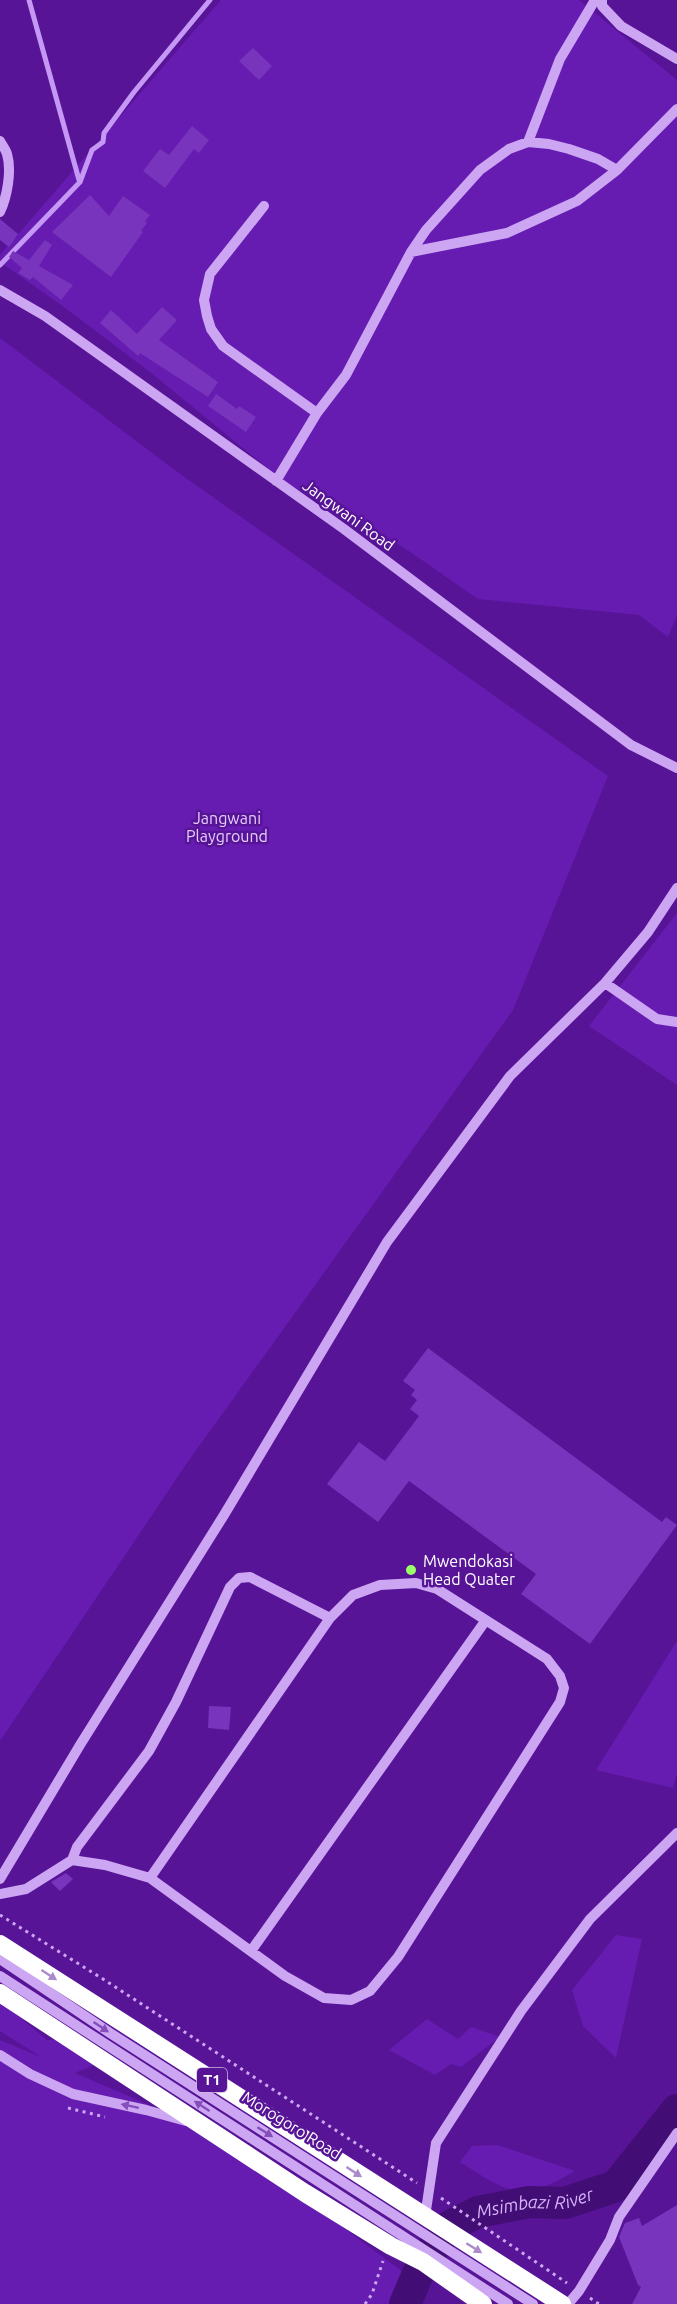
<svg xmlns="http://www.w3.org/2000/svg" width="677" height="2304" viewBox="0 0 677 2304" font-family="Ubuntu,sans-serif">
<style>
.green{fill:#661cb1}
.lines{fill:none;stroke-linecap:round;stroke-linejoin:round}
.stream{stroke:#c598f5;stroke-width:5}
.river{stroke:#420d74;stroke-width:32}
.building{fill:#7834bc}
.path{stroke:#cca6f2;stroke-width:3;stroke-dasharray:3 4.5;stroke-linecap:butt}
.minor{stroke:#cca6f2;stroke-width:10}
.highway{stroke:#fff;stroke-width:18}
.oneway{fill:#ab8acb}
.oneway2{fill:#864ebb}
.poi-dot{fill:#9bff67;stroke:#571497;stroke-width:2}
.labels{text-anchor:middle;stroke-width:5;stroke-linejoin:round;paint-order:stroke}
.shield{fill:#571497;stroke:#cdb8e0;stroke-width:1.5}
.shield-label{font-size:15px;font-weight:bold;fill:#fff}
.street-label{font-size:16px;fill:#fff;stroke:#571497}
.park-label{font-size:16px;fill:#e5cdfd;stroke:#571497}
.poi-label{font-size:16px;fill:#fff;stroke:#571497;text-anchor:start}
.water-label{font-size:18px;font-style:italic;fill:#d5b2f9;stroke:#571497}
</style>
<rect width="100%" height="100%" fill="#571497"/>
<path class="green" d="M221,0H579L677,80V615L668,637L639,615L478,599L403,547L331,506L287,484L150,372L57,302L0,262V255Z
M0,338L176,471L608,776L513,1010L187,1463L0,1741Z
M677,913V1085L589,1026Z
M677,1641V1773L673,1788L596,1770Z
M616,1935L642,1939L616,2058L583,2026L572,1990Z
M0,2001L47,2040L62,2039L94,2065L75,2073L219,2135L415,2281L394,2304H0V2040L41,2057L0,2031Z
M427,2019L458,2039L471,2027L500,2037L461,2067L451,2064L435,2075L389,2050Z
M498,2145L575,2171C521,2203 510,2194 460,2162L472,2146Z"/>
<g class="lines">
<path class="stream" d="M29,0L79,180
M0,265L80,182L92,150L103,142L104,133L134,92L210,0"/>
<path class="river" id="s1" d="M405,2304L423,2262L450,2226L478,2212L529,2202L565,2203L616,2186L677,2110"/>
</g>
<path class="building" d="M253,48L272,66L259,80L239,61Z
M192,126L209,140L199,153L194,149L165,188L143,171L160,149L169,155Z
M90,195L109,216L123,196L150,215L145,221L147,223L141,231L143,232L111,277L52,232Z
M0,219L18,234L9,247L0,240Z
M45,240L52,245L39,266L73,285L61,300L33,277L30,280L18,273L22,268L9,257L13,251L29,260Z
M162,307L177,320L159,340L218,382L208,397L140,353L138,356L100,323L111,310L137,334Z
M216,394L237,409L239,406L256,417L246,432L208,406Z
M428,1348L662,1522L666,1517L677,1525L590,1644L521,1594L536,1574L409,1481L378,1522L327,1484L359,1442L385,1461L419,1416L410,1409L417,1400L411,1395L415,1390L403,1381Z
M209,1706L231,1707L229,1730L208,1728Z
M66,1873L73,1879L60,1891L51,1882Z
M677,2205V2304H632L641,2287L638,2285L619,2237L625,2223L639,2218L642,2226Z"/>
<g class="lines">
<path class="path" d="M0,1915L103,1979L417,2183
M68,2108L105,2117
M441,2198L567,2283
M590,2298L599,2304
M365,2304L372,2294L383,2261"/>
<path class="minor" d="M602,0V6L621,26L677,59
M0,141C2,145 6,150 7,154C12,171 7,197 0,212
M528,142L560,59L595,0
M264,206L210,274L204,300L207,316L211,329L223,346L317,413
M411,252L507,233L577,201L617,170
M0,290L45,316L344,529L631,745L677,768
M276,481L317,413L346,375L411,252L426,230L480,170L509,149L528,142L549,144L569,149L598,159L617,170L677,109
M605,983L657,1019L677,1022
M72,1860L105,1865L150,1878L285,1976L324,1998L351,2000L370,1991L398,1957L560,1702L564,1688L560,1676L547,1659L437,1589L416,1583L380,1585L353,1595L330,1618L150,1878
M0,1879L80,1745L224,1515L387,1242L510,1076L605,983L648,932L677,888
M0,1894L26,1889L72,1860L77,1847L149,1751L176,1702L230,1587L239,1578L250,1577L330,1618
M251,1951L486,1620
M0,1959L110,2033L533,2304
M0,1976L508,2304
M0,2055L30,2074L73,2094L146,2110L186,2121
M425,2217L436,2143L521,2011L590,1919L677,1833
M568,2304L579,2291L610,2240L619,2217L677,2133"/>
<path class="highway" d="M0,1944L562,2304
M0,1993L305,2193L391,2246L423,2262L483,2304"/>
</g>
<defs><path id="oneway-solid" d="M-6-.8H1V-3.2L6.5 0L1 3.2V.8H-6Z" transform="scale(1.5)"/></defs>
<g class="oneway">
<use href="#oneway-solid" transform="translate(49 1975) rotate(33)"/>
<use href="#oneway-solid" transform="translate(354 2172) rotate(33)"/>
<use href="#oneway-solid" transform="translate(474 2248) rotate(32)"/>
</g>
<g class="oneway2">
<use href="#oneway-solid" transform="translate(101 2027) rotate(34)"/>
<use href="#oneway-solid" transform="translate(130 2106) rotate(-168)"/>
<use href="#oneway-solid" transform="translate(202 2106) rotate(-147)"/>
<use href="#oneway-solid" transform="translate(265 2132) rotate(32)"/>
</g>
<circle class="poi-dot" cx="411" cy="1570" r="6"/>
<g class="labels">
<rect class="shield" x="197" y="2068" width="30" height="24" rx="4.5"/>
<g class="shield-label">
<text x="212" y="2085">T1</text>
</g>
<g class="street-label">
<text transform="translate(349 515) rotate(36)" y="6">Jangwani Road</text>
<text transform="translate(292 2125) rotate(32)" y="6">Morogoro Road</text>
</g>
<g class="park-label">
<text x="227" y="824">Jangwani<tspan x="227" dy="18">Playground</tspan></text>
</g>
<g class="poi-label">
<text x="423" y="1567">Mwendokasi<tspan x="423" dy="18">Head Quater</tspan></text>
</g>
<g class="water-label">
<text dy="6" stroke="none"><textPath href="#s1" startOffset="180">Msimbazi River</textPath></text>
</g>
</g>
</svg>
